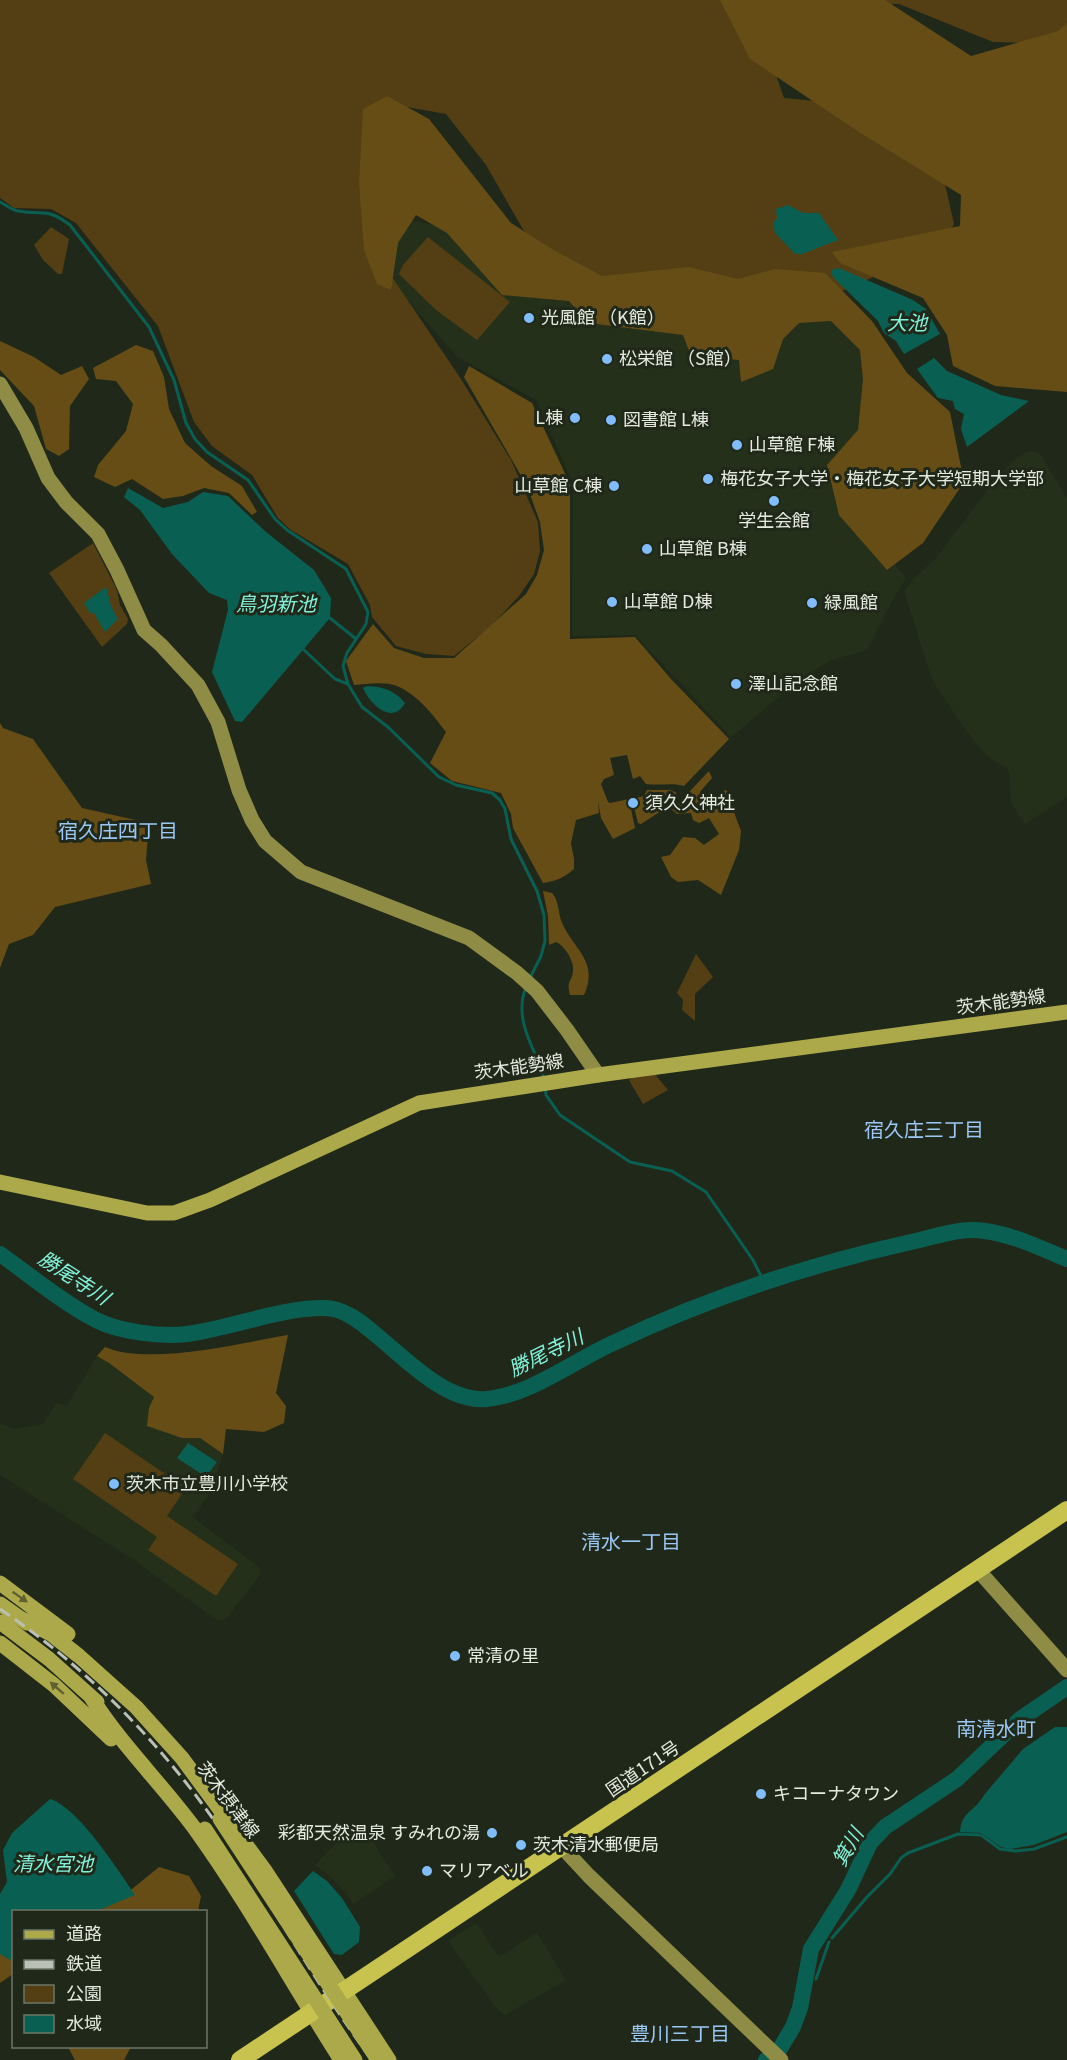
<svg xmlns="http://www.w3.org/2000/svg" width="1067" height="2060" viewBox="0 0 1067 2060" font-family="Georgia,'Noto Sans JP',serif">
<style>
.built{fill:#25301a}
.green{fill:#533f13}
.forest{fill:#664d16}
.water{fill:#096052}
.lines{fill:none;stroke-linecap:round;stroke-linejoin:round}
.stream{stroke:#096052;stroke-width:3}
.river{stroke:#096052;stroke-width:16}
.secondary{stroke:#8f8c45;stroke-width:15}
.primary{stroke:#aca94a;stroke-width:15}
.highway{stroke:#c7c34e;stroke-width:18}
.rail{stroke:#bac0b5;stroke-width:3;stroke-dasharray:12 6;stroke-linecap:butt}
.primary-bridge{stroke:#aca94a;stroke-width:15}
.oneway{fill:#5f622f}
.poi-dot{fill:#80bdfa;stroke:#202819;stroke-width:2}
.labels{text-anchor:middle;stroke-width:6;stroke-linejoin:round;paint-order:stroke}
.poi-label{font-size:18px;fill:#e4eadf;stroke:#202819;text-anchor:start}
.street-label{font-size:18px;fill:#e4eadf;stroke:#202819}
.water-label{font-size:20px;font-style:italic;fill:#83f2da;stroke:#202819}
.neighbourhood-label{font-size:20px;fill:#9ac7f4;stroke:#202819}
</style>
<rect width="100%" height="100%" fill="#202819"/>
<path class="built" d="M411,220L822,311L865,349L889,438L843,501L906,578L886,612L867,650L831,660L803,677L731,737L635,635L572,636L573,483L536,400L457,357L377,265Z
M1027,452H1036L1041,455L1067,498V797L1025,824L1011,803L1009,773L1007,769L985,754L967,732L932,680L904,591L913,579L935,559L999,475L1015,460Z
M97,1356L109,1363L155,1397L182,1438H200L223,1454L212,1492L192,1517L260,1568V1575L226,1619L218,1621L134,1560L0,1475V1423L15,1429L43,1424L56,1403L67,1405Z
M358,1820L395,1876L353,1904L347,1894L329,1875L315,1865Z
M476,1923L499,1957L537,1933L566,1980L505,2015L497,2009L448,1941Z"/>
<path class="green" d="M0,0H1067V36L1051,43L993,42L899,4L846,3L763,38L784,98L850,104L943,175L954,224L944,244L819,302L598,286L556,260L524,231L486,165L446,114L390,104L392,277L459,376L511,460L538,522L540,551L534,574L519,596L492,625L454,656L426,654L396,646L372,617L370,605L348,564L291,530L278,518L252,475L212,446L194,422L158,326L76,223L51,209L14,208L0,198Z
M51,227L69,239L62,274H58L43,260L34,245Z
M428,237L510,302L477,340L436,310L399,274L403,265Z
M93,543L117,590L120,605L128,619L127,624L102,647L49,573Z
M696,954L713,977L695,994V1021L682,1010L683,1000L677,993Z
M654,1073L668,1090L643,1104L629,1080L634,1077Z
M105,1433L186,1488L167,1516L238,1564L216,1596L148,1550L157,1537L73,1479Z"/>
<path class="forest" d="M720,0H885L971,56L1058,31L1067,23V392L995,386L953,366L947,335L923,298L840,263L832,252L960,226L961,195L859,132L750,59Z
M387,96L429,119L511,223L552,249L602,276L689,267L738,279L775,269L825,273L872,321L907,373L950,412L964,482L923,543L887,570L839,515L827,465L858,430L863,379L860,350L831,321L799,323L783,339L773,369L741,382L739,360L691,356L683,335L588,323L569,301L502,295L447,233L416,215L398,243L391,290L377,284L364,250L359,183L363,109Z
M0,341L34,357L61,375L82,366L89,379L70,406L69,449L59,456L46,449L34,406L0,370Z
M136,345L153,351L164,377L169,409L185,443L211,466L242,486L257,512L252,515L229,493L204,488L183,496L163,499L132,479L115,487L94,477L98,465L126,431L133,404L116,381L96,379L93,368Z
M469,366L532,403L570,484V639L635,637L671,679L729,739L684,786C673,782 659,786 646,784L640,776L633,779L627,755L610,758L614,775L604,779L601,784L608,802L610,803L629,799L635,828L613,839L601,818L598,801L599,813L576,820L571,843L574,859V869C564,878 556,881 543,883L513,828L511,814L501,793L452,781L430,763L446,732C433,715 418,695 397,686C385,681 367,684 354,685L346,661L373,624L394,648L424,658H454L526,594L537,575L544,550L540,522L527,486L464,377Z
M0,723L3,728L33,739L82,808L149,823L146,860L151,884L55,907L33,935L9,944L0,968Z
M709,771L712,778L700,792L704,801L711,804L725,790L732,793V807L741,831L739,850L721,895L698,880L678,882L671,877L661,857L670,855L683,837L695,838L704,845L719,834L709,818L699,823L693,820L691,813L677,814L672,810Z
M647,790H670L677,793L658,813L641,824L638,823L632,799L644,796Z
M543,891L552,893C559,901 558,911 561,920C571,948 600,960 584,995H570C566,979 572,983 573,971C575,962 564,945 556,942L549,945L548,916Z
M288,1335L276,1393L286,1406L284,1423L264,1432L226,1429L223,1454L200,1438H182L147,1426L149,1408L154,1397L109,1363L97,1356L105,1347C150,1366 240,1343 288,1335Z
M159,1867L189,1876L201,1896L198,1911L80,1912L132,1889Z
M13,1946V1974L0,1983V1952Z
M68,2047H131L124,2060H75Z"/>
<path class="water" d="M788,205L803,213H819L838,240L802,254H795L775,233L773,223L777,218L776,209Z
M839,268L913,300L926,309L940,334L904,354L896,341L884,333L878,321L833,277L831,270Z
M934,358L947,371L1001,395L1029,401L967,447L961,429L964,414L955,409L953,401L938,398L917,369Z
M128,488L163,508L188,502L203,492L228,496L266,532L314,570L331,598L330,618L242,722L235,721L212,672L228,610L227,600L209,593L172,554L140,510L124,497Z
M106,587L111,606L118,619L105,632L94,613H90L84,603Z
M367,686C384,687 394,690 405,703C392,726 370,704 363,688Z
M188,1443L217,1462L206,1477L177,1458Z
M1055,1727H1067V1832L1034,1845L1010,1849L1001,1847L981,1833L960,1832C962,1810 974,1813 984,1795L1023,1749Z
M50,1799C78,1807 118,1870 135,1895L97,1911L14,1912L13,1956L10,1960L0,1954V1894L7,1882L3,1850L12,1833Z
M313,1871L327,1881L342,1898L360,1927L359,1942L342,1955L334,1954L294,1891Z"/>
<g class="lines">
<path class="stream" d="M0,202C6,205 12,210 18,211C44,216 46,207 70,225L149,327L174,380L186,423L195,439L207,452L248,480L275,519L287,530L346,569L368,612L366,624L347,653L343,666L348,684L362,707L388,727L439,777L456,785L492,793L500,800L505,809L511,839L537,891L544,915L545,941L541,956L530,978
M330,618L356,639
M303,649L335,679L348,684
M526,987C514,1016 531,1045 543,1071V1077
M545,1087L546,1095L560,1115L630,1162L672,1171L706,1192L753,1260L764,1282
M832,1938L867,1897L890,1874L901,1858L908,1853L958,1834L981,1835L1000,1849L1015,1851L1034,1849L1067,1837
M816,1979L829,1942
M804,1984H809"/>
<path class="river" d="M0,1254C31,1276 62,1302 96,1320C120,1332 160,1337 187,1334C233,1328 278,1308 324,1308C344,1308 361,1322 375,1334C405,1358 446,1403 487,1399C529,1395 571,1363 609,1345C705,1299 807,1265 911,1242C935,1237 960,1227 985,1231C1014,1235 1040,1248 1067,1259
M766,2060L778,2052L793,2027L800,2008L811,1949L848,1890L870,1843L885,1827L957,1779L1019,1720L1067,1687"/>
<path class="secondary" d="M0,384L26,428L48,478L66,502L98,534L117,570L144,630L161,645L198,685L218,722L239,790L252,820L265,841L301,872L469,938L517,973L537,991L567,1030L598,1075
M978,1570L1067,1670
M562,1847L589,1876L781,2060"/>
<path class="primary" d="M0,1182L147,1213H174L210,1200L419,1103L598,1075L1067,1012
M0,1583L68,1634
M0,1604L27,1623
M20,1618L51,1634L79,1656L136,1707L182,1758L266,1872L389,2060
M0,1622L49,1659L97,1702
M0,1643L54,1685L111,1739
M91,1697C122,1746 164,1786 198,1833C250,1906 293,1985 341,2060"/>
<path class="highway" d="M240,2060L1067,1510"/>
<path class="rail" d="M0,1609C77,1661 145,1727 200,1801C262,1884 310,1977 372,2060
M334,2019L359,2060"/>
<path class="primary-bridge" d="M220,1819L378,2060
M205,1829L355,2060"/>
</g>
<defs><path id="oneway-solid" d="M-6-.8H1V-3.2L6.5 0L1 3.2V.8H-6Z" transform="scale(1.5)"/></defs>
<g class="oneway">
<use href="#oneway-solid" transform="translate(20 1597) rotate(35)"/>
<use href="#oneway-solid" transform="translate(57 1688) rotate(-139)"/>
</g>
<g class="poi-dot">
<circle cx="529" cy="318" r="6"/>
<circle cx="607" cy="359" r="6"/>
<circle cx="575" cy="418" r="6"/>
<circle cx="611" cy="420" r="6"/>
<circle cx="737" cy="445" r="6"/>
<circle cx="708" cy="479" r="6"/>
<circle cx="614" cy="486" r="6"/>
<circle cx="774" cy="501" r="6"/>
<circle cx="647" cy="549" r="6"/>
<circle cx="612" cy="602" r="6"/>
<circle cx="812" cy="603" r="6"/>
<circle cx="736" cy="684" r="6"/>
<circle cx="633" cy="803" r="6"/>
<circle cx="114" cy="1484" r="6"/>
<circle cx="455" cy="1656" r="6"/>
<circle cx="761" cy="1794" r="6"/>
<circle cx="492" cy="1833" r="6"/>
<circle cx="521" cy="1845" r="6"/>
<circle cx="427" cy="1871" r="6"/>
</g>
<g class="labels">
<g class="poi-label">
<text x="541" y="324">光風館 （K館）</text>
<text x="619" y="365">松栄館 （S館）</text>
<text x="563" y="424" text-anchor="end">L棟</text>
<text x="623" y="426">図書館 L棟</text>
<text x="749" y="451">山草館 F棟</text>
<text x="720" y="485">梅花女子大学・梅花女子大学短期大学部</text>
<text x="602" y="492" text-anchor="end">山草館 C棟</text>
<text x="774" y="527" text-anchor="middle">学生会館</text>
<text x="659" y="555">山草館 B棟</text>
<text x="624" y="608">山草館 D棟</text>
<text x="824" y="609">緑風館</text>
<text x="748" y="690">澤山記念館</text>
<text x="645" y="809">須久久神社</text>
<text x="126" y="1490">茨木市立豊川小学校</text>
<text x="467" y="1662">常清の里</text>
<text x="773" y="1800">キコーナタウン</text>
<text x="480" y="1839" text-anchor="end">彩都天然温泉 すみれの湯</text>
<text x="533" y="1851">茨木清水郵便局</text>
<text x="439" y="1877">マリアベル</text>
</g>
<g class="street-label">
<text transform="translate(1001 1002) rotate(-8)" y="6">茨木能勢線</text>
<text transform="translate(519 1067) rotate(-8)" y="6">茨木能勢線</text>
<text transform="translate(643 1769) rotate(-34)" y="6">国道171号</text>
<text transform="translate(228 1800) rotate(53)" y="6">茨木摂津線</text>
</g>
<g class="water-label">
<text x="907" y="330">大池</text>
<text x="276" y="611">鳥羽新池</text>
<text transform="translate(74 1278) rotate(33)" y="7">勝尾寺川</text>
<text transform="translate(546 1353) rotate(-26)" y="7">勝尾寺川</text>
<text transform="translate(848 1847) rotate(-60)" y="7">箕川</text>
<text x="53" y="1871">清水宮池</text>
</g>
<g class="neighbourhood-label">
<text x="118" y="838">宿久庄四丁目</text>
<text x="924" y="1137">宿久庄三丁目</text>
<text x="631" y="1549">清水一丁目</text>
<text x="996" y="1736">南清水町</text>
<text x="680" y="2041">豊川三丁目</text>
</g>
</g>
<rect x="12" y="1910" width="195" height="138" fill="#202819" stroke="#6e7668" stroke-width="1.5"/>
<rect x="24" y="1930" width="30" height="9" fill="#aca94a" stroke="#6e7668" stroke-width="1.5"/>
<text x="66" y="1940" font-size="18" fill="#e4eadf">道路</text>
<rect x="24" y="1960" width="30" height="9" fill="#bac0b5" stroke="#6e7668" stroke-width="1.5"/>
<text x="66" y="1970" font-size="18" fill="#e4eadf">鉄道</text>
<rect x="24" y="1985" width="30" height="18" fill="#533f13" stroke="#6e7668" stroke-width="1.5"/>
<text x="66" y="2000" font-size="18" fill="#e4eadf">公園</text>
<rect x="24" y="2015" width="30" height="18" fill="#096052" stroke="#6e7668" stroke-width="1.5"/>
<text x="66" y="2030" font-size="18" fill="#e4eadf">水域</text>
</svg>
